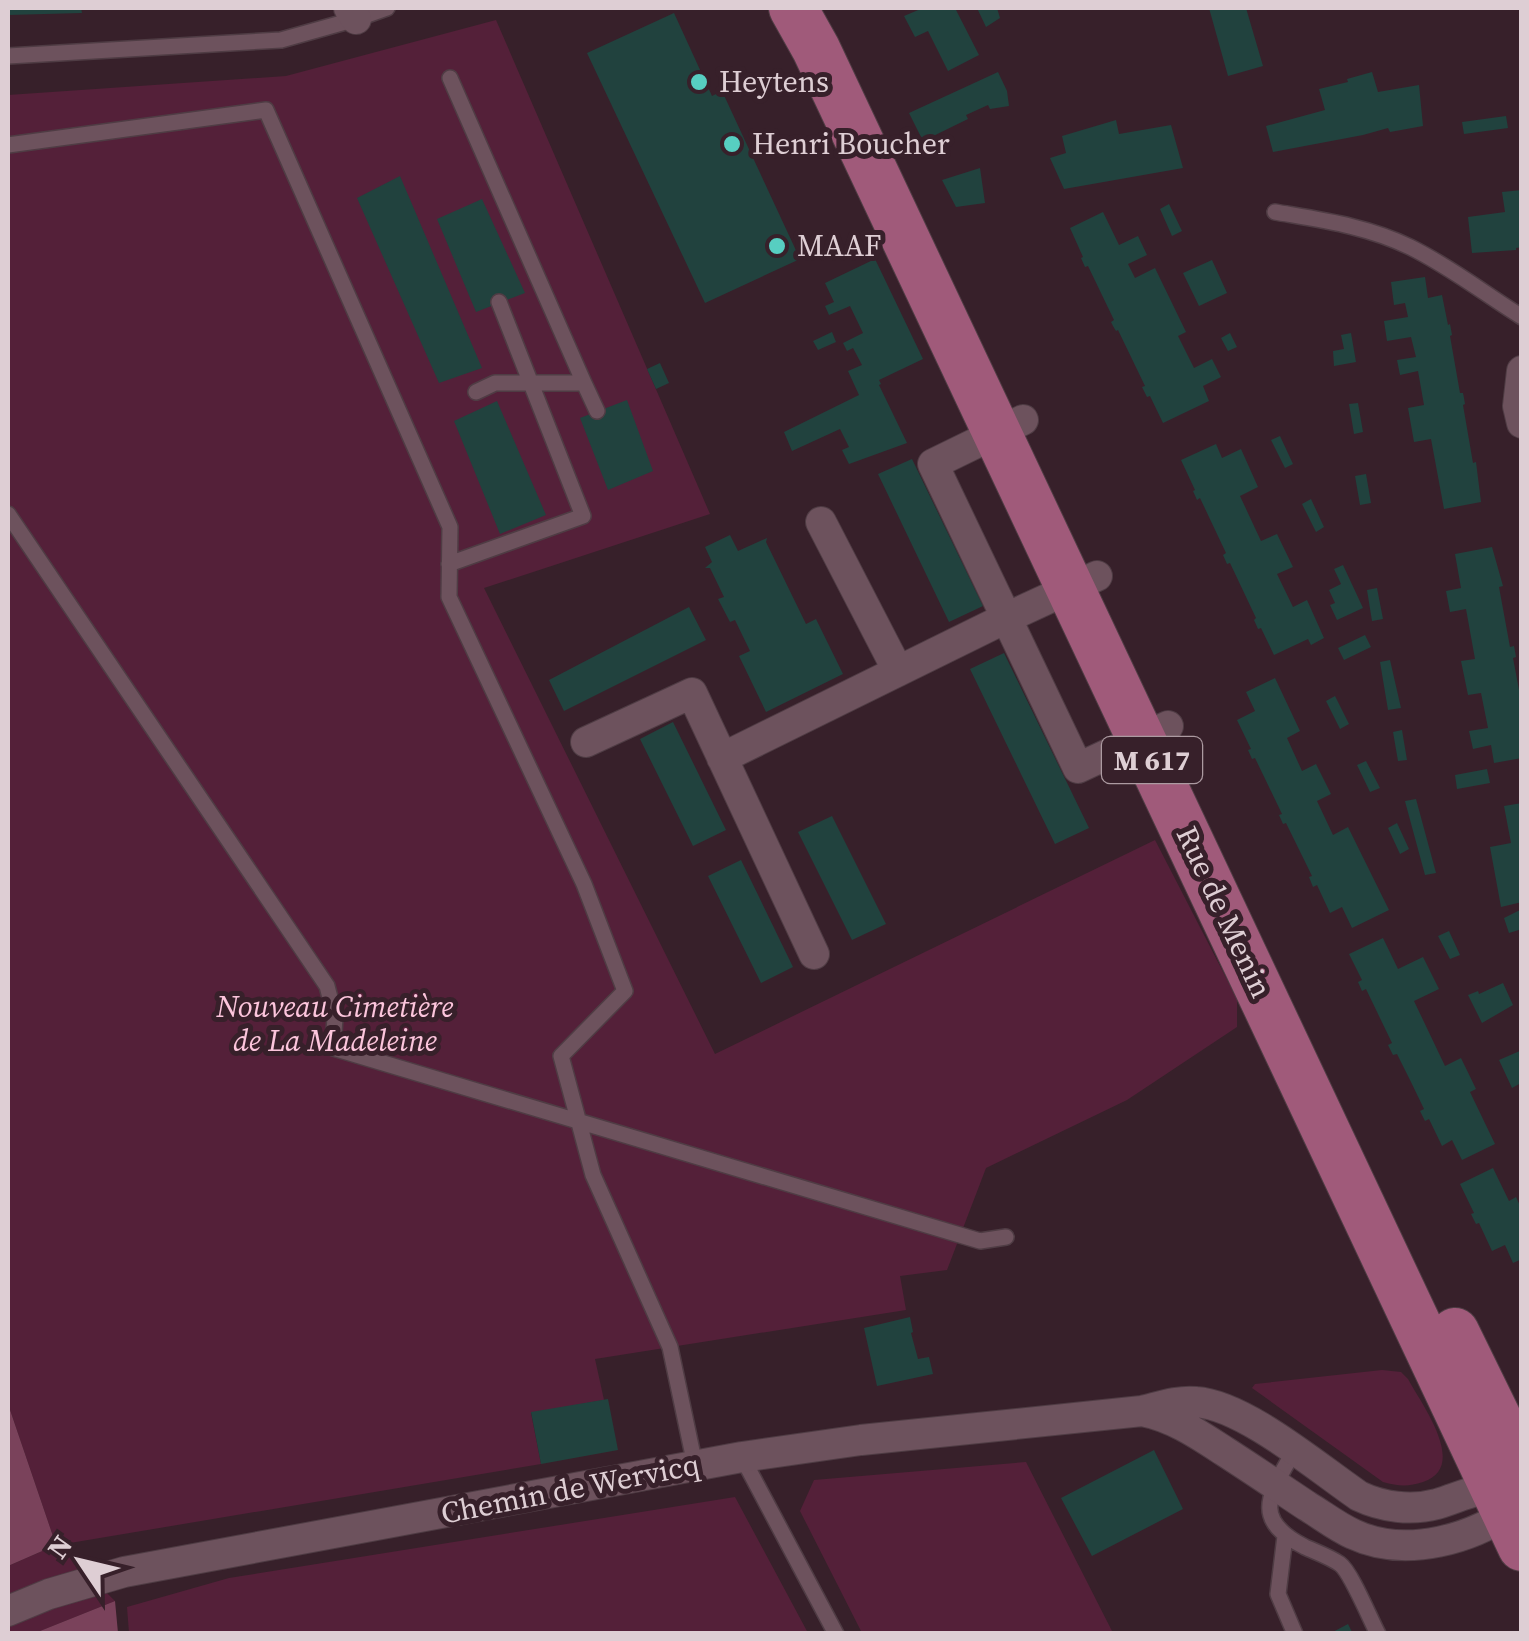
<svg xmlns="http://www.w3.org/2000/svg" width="1529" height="1641" viewBox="0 0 1529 1641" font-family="'Source Serif 4',serif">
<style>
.green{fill:#542039}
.forest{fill:#7a425b}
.building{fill:#21423e}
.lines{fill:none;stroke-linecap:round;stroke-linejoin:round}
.service-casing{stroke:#4f3c44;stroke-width:18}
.minor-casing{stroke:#4f3c44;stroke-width:32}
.primary-casing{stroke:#4f3c44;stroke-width:50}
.service{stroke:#6d525d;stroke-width:15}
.minor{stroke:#6d525d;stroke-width:30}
.primary{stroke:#a05a7a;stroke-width:48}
.poi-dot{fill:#57cec1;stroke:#37202a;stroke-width:4}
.labels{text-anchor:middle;stroke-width:10;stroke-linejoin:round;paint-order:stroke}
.shield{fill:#37202a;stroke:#ac9aa1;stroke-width:2.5}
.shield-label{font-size:28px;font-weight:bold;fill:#deced4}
.poi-label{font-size:30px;fill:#deced4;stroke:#37202a;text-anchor:start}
.street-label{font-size:30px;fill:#deced4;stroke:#37202a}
.park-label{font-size:30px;font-style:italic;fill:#fcc5dc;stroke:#37202a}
</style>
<rect width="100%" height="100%" fill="#37202a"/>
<path class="green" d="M496,20L710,514L484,588L715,1054L1155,840L1237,999V1027L1127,1100L986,1168L947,1270L900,1276L906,1310L595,1359L604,1400L531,1413L541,1464L58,1545L115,1601L35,1633H8V1566L56,1545L8,1404V95L286,76Z
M1382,1370L1401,1372L1408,1379C1422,1405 1469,1467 1423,1482C1408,1487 1398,1486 1383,1482L1252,1388L1255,1384Z
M1026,1462L1113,1633H862L800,1511L814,1480Z
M735,1497L808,1633H129L127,1607L229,1578Z"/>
<path class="forest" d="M8,1404L56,1545L8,1566Z
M115,1601L118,1633H35Z"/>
<path class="building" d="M8,8H81L82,13L8,15Z
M923,8H955L979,55L948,71L928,31L915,37L904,16Z
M977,8H997L1000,18L986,27Z
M1209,8H1246L1263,66L1228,76Z
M674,13L712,96L722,91L800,259L705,303L587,53Z
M998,72L1007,91L1009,106L990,109L988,105L966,115L968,119L923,141L909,113Z
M1372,72L1378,92L1419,85L1423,126L1390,132L1388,128L1363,135L1273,152L1266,126L1325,110L1319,89L1348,82L1347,79Z
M1506,116L1508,128L1464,134L1462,122Z
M1116,120L1119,134L1171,125L1183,168L1064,189L1050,158L1066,153L1062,136Z
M980,168L985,203L956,207L942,180Z
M400,176L482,368L439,383L357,198Z
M1522,190V247L1516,248V250L1472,253L1468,217L1505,212L1502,192Z
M482,199L525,293L476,312L437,219Z
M1169,204L1182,231L1172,236L1160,209Z
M1103,212L1119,245L1138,236L1147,255L1128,264L1135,278L1155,268L1186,332L1178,336L1194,368L1212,359L1221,377L1203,386L1209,401L1163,423L1150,396L1147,397L1142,387L1145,386L1118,330L1116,331L1113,326L1111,322L1114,320L1088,266L1085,267L1081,258L1083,257L1070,228Z
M875,259L923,359L879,380L881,384L879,385L907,443L849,464L842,450L849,447L840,429L792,451L784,432L859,395L848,371L862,365L853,348L847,351L843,343L863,333L850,306L829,315L825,306L834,302L825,283Z
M1212,260L1227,293L1199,306L1183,273Z
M1425,277L1428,298L1442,295L1448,325L1450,324L1452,335L1450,336L1460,393H1463L1464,398L1465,404L1463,405L1473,463L1476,462L1481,502L1444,509L1431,439L1414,442L1408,408L1424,405L1418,371L1400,375L1397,360L1416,357L1411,337L1387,341L1384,321L1408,317L1405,303L1394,305L1391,282Z
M832,332L836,342L818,350L813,341Z
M1230,333L1237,347L1228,351L1221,338Z
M1351,333L1356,362L1334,366L1333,351L1344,349L1341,335Z
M660,363L669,383L656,389L647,369Z
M627,400L653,471L608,490L580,418Z
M497,401L546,515L500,534L454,421Z
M1358,403L1363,432L1354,434L1349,404Z
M1280,436L1293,464L1285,468L1271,440Z
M1216,444L1222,458L1241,449L1258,487L1240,496L1261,541L1277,534L1293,567L1277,574L1293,607L1307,600L1324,638L1311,645L1308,639L1274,655L1261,628L1258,629L1254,620L1256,618L1230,563L1227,564L1223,555L1226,553L1200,498L1197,500L1193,491L1195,490L1181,460Z
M912,459L983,606L949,622L878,474Z
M1366,474L1371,503L1360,505L1355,476Z
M1311,499L1324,527L1316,532L1302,504Z
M730,535L738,551L767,538L766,542L806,624L816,619L843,674L766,712L739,656L750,651L735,620L730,622L718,599L724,597L710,568H705L712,562L705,547Z
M1492,547L1503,586L1499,587L1510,647L1514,646L1516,657L1513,658L1522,706V758L1494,763L1491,745L1473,749L1469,731L1488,728L1481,693L1468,695L1461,661L1475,659L1466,609L1450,612L1446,591L1461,588L1455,554Z
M1343,565L1363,608L1337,620L1330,605L1335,603L1329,590L1341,584L1334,569Z
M1377,588L1383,619L1372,621L1367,590Z
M689,607L706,640L564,711L549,680Z
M1365,635L1371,647L1344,660L1338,648Z
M1004,653L1089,828L1055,844L970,669Z
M1390,660L1401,708L1388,710L1380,662Z
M1275,678L1300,731L1287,738L1302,771L1316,764L1331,794L1317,801L1333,835L1348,827L1389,910L1352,928L1342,907L1330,913L1317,885L1313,887L1309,877L1312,876L1286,823L1283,824L1279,815L1282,814L1255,758L1252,759L1248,750L1251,749L1237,720L1255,711L1246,692Z
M1335,696L1349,724L1340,729L1326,701Z
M673,722L726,830L693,846L640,739Z
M1402,730L1407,760L1398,761L1393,732Z
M1366,761L1380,788L1370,792L1357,765Z
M1487,769L1490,783L1457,789L1455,775Z
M1416,799L1436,873L1425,875L1406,805L1405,801Z
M1522,803V902L1501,907L1490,847L1511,843L1504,806Z
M832,816L886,924L852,940L798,832Z
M1397,823L1409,849L1400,854L1388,828Z
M741,860L793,967L761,983L708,876Z
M1522,909V929L1509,933L1504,918Z
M1449,931L1460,955L1450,959L1438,936Z
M1383,938L1398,969L1423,957L1439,989L1414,1001L1445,1066L1461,1058L1476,1089L1470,1092L1495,1144L1462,1160L1452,1140L1442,1146L1429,1119L1425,1121L1420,1111L1424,1109L1411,1082L1397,1054L1393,1055L1388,1045L1392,1043L1366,989L1362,991L1358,982L1362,980L1349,954Z
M1503,983L1513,1005L1482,1023L1468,995L1478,991L1479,994Z
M1522,1050L1521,1083L1512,1088L1499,1060Z
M1493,1168L1509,1201L1516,1197L1522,1210V1259L1513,1263L1505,1245L1492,1251L1479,1223L1476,1224L1471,1214L1474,1213L1460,1184Z
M910,1317L913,1332L911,1333L918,1359L929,1357L933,1374L877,1386L864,1328Z
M608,1399L618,1450L541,1464L531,1412Z
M1154,1450L1183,1509L1092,1556L1061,1498Z
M1348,1624L1353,1634H1329Z"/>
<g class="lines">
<g class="service-casing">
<path id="service" d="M8,56L281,40L356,19L387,8
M450,78L584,383
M8,145L266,110L450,527L449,597L584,884L625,991L561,1056L593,1175L670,1347L695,1465
M1275,212C1321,220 1367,226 1410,247C1449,266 1485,294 1522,317
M476,392L495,383H584L597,411
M8,514L327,986L335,1017L333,1048L980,1241L1006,1237
M449,564L583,516L499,302
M1294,1451C1270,1494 1250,1519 1305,1547C1316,1552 1330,1557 1340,1564C1351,1572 1370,1619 1378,1634
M742,1457L836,1634
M1285,1536L1278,1594L1295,1634"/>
</g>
<g class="minor-casing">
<path id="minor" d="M349,8L356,19
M1522,371L1518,406L1522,423
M1023,420L933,464L1078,768L1168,726
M821,522L898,671
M586,742L692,693L814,954
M722,758L1006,618L1097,576
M1142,1411C1173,1417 1198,1434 1224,1451C1252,1469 1280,1488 1307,1506C1322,1515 1337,1527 1353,1534C1406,1559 1475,1539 1519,1505
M8,1611L49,1594L124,1572L742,1457L861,1440L1142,1411C1159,1407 1178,1400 1196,1402C1244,1405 1318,1468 1359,1496C1382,1507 1411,1511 1437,1504C1464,1496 1477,1486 1507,1491"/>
</g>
<g class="primary-casing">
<path id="primary" d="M793,8L816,49L1522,1547
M1455,1332L1522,1469"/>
</g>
<use href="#service" class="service"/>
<use href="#minor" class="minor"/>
<use href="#primary" class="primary"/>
</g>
<g class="poi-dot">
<circle cx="699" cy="82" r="10"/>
<circle cx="732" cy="144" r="10"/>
<circle cx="777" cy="246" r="10"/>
</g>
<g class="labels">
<rect class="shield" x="1102" y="737" width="100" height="46" rx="8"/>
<g class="shield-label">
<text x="1152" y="770">M 617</text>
</g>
<g class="poi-label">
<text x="719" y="92">Heytens</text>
<text x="752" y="154">Henri Boucher</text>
<text x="797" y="256">MAAF</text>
</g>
<g class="street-label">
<text transform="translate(1224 912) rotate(65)" y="10">Rue de Menin</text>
<text transform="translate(570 1489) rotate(-11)" y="10">Chemin de Wervicq</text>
</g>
<g class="park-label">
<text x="335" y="1017">Nouveau Cimetière<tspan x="335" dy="34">de La Madeleine</tspan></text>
</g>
</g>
<rect width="1529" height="1641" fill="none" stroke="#deced4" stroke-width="20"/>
<g transform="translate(80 1561) rotate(305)" stroke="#37202a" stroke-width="8" paint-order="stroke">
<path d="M0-8L18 38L0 25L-18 38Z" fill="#deced4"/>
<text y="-15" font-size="28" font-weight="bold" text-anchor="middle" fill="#deced4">N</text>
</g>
</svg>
